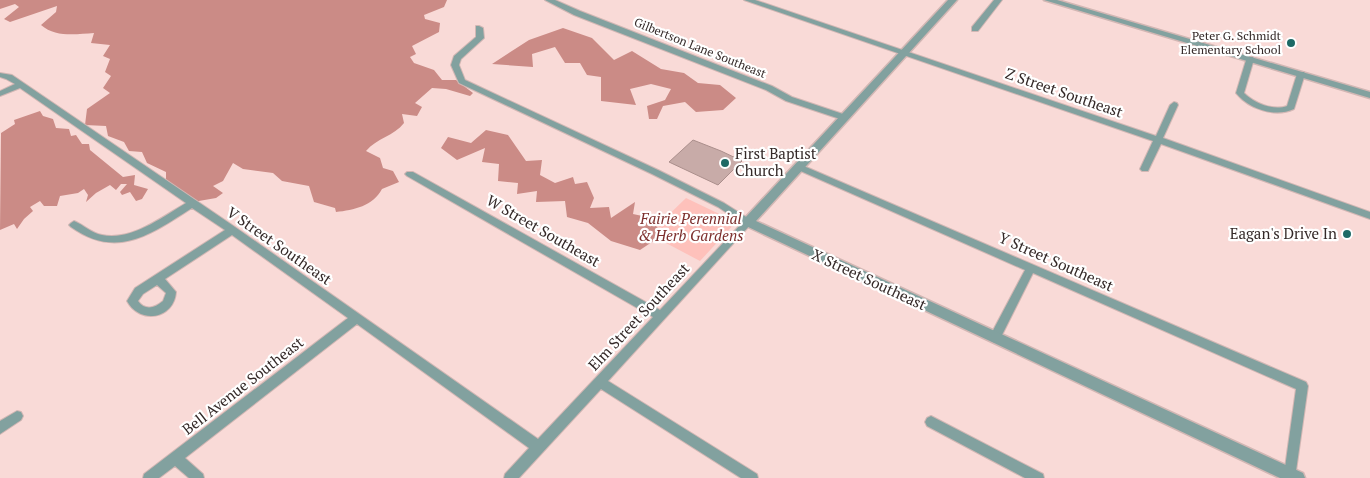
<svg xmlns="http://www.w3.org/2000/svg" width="1370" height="478" viewBox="0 0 1370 478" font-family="'PT Serif',serif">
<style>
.green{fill:#fec1bb}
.forest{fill:#cb8b86}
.building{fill:#c8aba8;stroke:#ab8f8c}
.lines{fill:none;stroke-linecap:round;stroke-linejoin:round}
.minor-casing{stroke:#d2b7b4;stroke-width:2}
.tertiary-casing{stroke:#d2b7b4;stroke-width:3}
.minor{fill:#82a19f;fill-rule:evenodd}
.tertiary{fill:#82a19f;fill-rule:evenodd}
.poi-dot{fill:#1d6965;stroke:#fff;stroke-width:2}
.labels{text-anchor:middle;stroke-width:4.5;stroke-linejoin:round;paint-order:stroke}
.far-poi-label{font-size:12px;fill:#342928;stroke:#fff;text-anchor:end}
.far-street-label{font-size:12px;fill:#342928;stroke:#fff}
.street-label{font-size:15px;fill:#342928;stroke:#fff}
.poi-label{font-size:15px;fill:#342928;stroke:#fff;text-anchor:start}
.park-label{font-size:15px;font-style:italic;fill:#7d2f2d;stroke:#fff}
</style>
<rect width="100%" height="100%" fill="#f9dad7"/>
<path class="green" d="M686,198L736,222L700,261L649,234Z"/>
<path class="forest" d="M0,0H447L444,7L424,15L425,19L440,23L439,32L412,46L416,54L410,57L414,63L434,70L442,80H456L473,93L470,96L446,89L432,88L415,103L422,107L417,116L402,114L404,123C394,136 377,138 366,151L380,158L383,168L393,171L399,182L382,189C373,206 354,210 336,212L335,208L314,202L309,186L282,181L273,173L243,169L233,163L223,181L213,186L223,193L216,198L193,202L166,182V172L147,163L142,152L129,151L124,142L108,136L106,126L85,125L87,109L110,93L103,88L111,76L105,72L110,59L103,56L110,45L91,43L94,33C77,34 56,38 41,25L56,12L57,6L10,22L4,19L19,7L15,4L0,9Z
M563,28L592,38L614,60L632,51L661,69L684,73L698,83L720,85L736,98L723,110L696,112L685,102L663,106L657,119H649L647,106L665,100L671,89L651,84L630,89L636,105L601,101V77L587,75L580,63H565L555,47L532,54L533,67L492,64L529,40Z
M40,111L43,116L53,119L56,128L69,129L71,136L76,135L82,144H89L90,150L123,177L135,175L134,185L148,189L142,199L136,201L130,192L122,195L120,192L127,184H121L116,190L110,185L96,193L86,202L88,195L84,189L78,193L60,196L57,206H44L40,201L30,207L33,211L24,219L17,229L14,224L0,230L1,133L15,124L14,120Z
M486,130L508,135L526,161L542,160L540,175L555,183L573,177L575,184L587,182L594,198L590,208L609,207L611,218L635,202L633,214L647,217L664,234L640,250L611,241L588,223L567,217L565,201L536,202L537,191L517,194L518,183L498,181L499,164L482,162L485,148L457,160L441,148L448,137L471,143Z"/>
<path class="building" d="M693,140L721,151L742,161L718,185L669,162Z"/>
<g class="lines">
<g class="minor-casing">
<path id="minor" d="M545,0H555L580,11L772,86L792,97L846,115L847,117L846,119H840L786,101L766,90L574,15Z
M744,0H755L1156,136L1170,105L1174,102L1177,103L1178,105L1163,138L1370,212V219L1161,144L1148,171H1142L1140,169L1153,141Z
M994,0H1002L978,31H972V27Z
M476,26H479L483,28L484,38L461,59L459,65L465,80L658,170L724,203L751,220L753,222L751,224L608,381L757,474L758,478H741L601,389L519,478H504L505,474L529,448L357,324L185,458L203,474L204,478H189L175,466L159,478H143L144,474L348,318L232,235L165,279L176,292C174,319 140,325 127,301L135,288L225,230L192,208C151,234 117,260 71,227L69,225L71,223L74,221C84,225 91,233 102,235C132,241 162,217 186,203L20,88L0,96V91L15,84L6,79L0,77V73L12,75L235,227L538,439L653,317L407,176L405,174L407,172H413L660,310L742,223L718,207L652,174L459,83L451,65L454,56L476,37ZM157,285L166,293L163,301C155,308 145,311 138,301L143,294Z
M1247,57H1253L1254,59L1244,93C1254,103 1273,111 1287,106L1297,74L1301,72H1304L1305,74L1294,109C1275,118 1249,109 1236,93Z
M799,164L1306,382L1308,386L1295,478H1285L1284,475L1296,389L1033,273L999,341L995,343L991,341L989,338L1025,270L796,169L794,167Z
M17,411L21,412L23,416L21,420L0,434V421Z
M931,416L1043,474L1044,478H1025L927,426L925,422L927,418Z"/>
</g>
<g class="tertiary-casing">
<path id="tertiary" d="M948,0H957L756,221L1303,473L1305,478H1280L744,225L742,222L744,219Z
M1044,0H1057L1370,92V98Z"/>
</g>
<use href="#minor" class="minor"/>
<use href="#tertiary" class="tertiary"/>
</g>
<g class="poi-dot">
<circle cx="1291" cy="43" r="5"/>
<circle cx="725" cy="163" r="5"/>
<circle cx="1347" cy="234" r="5"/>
</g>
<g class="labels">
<g class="far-poi-label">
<text x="1281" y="40">Peter G. Schmidt<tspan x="1281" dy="14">Elementary School</tspan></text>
</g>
<g class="far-street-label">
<text transform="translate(700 48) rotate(22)" y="4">Gilbertson Lane Southeast</text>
</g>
<g class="street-label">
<text transform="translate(1064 93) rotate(19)" y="5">Z Street Southeast</text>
<text transform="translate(543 231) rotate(30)" y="5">W Street Southeast</text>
<text transform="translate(279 246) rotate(35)" y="5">V Street Southeast</text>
<text transform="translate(1056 262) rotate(24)" y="5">Y Street Southeast</text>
<text transform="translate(869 280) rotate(25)" y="5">X Street Southeast</text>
<text transform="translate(639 317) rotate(-47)" y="5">Elm Street Southeast</text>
<text transform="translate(243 386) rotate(-38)" y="5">Bell Avenue Southeast</text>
</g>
<g class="poi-label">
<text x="735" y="159">First Baptist<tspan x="735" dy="17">Church</tspan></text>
<text x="1337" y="239" text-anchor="end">Eagan's Drive In</text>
</g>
<g class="park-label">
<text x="691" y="224">Fairie Perennial<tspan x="691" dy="17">&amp; Herb Gardens</tspan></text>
</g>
</g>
</svg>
